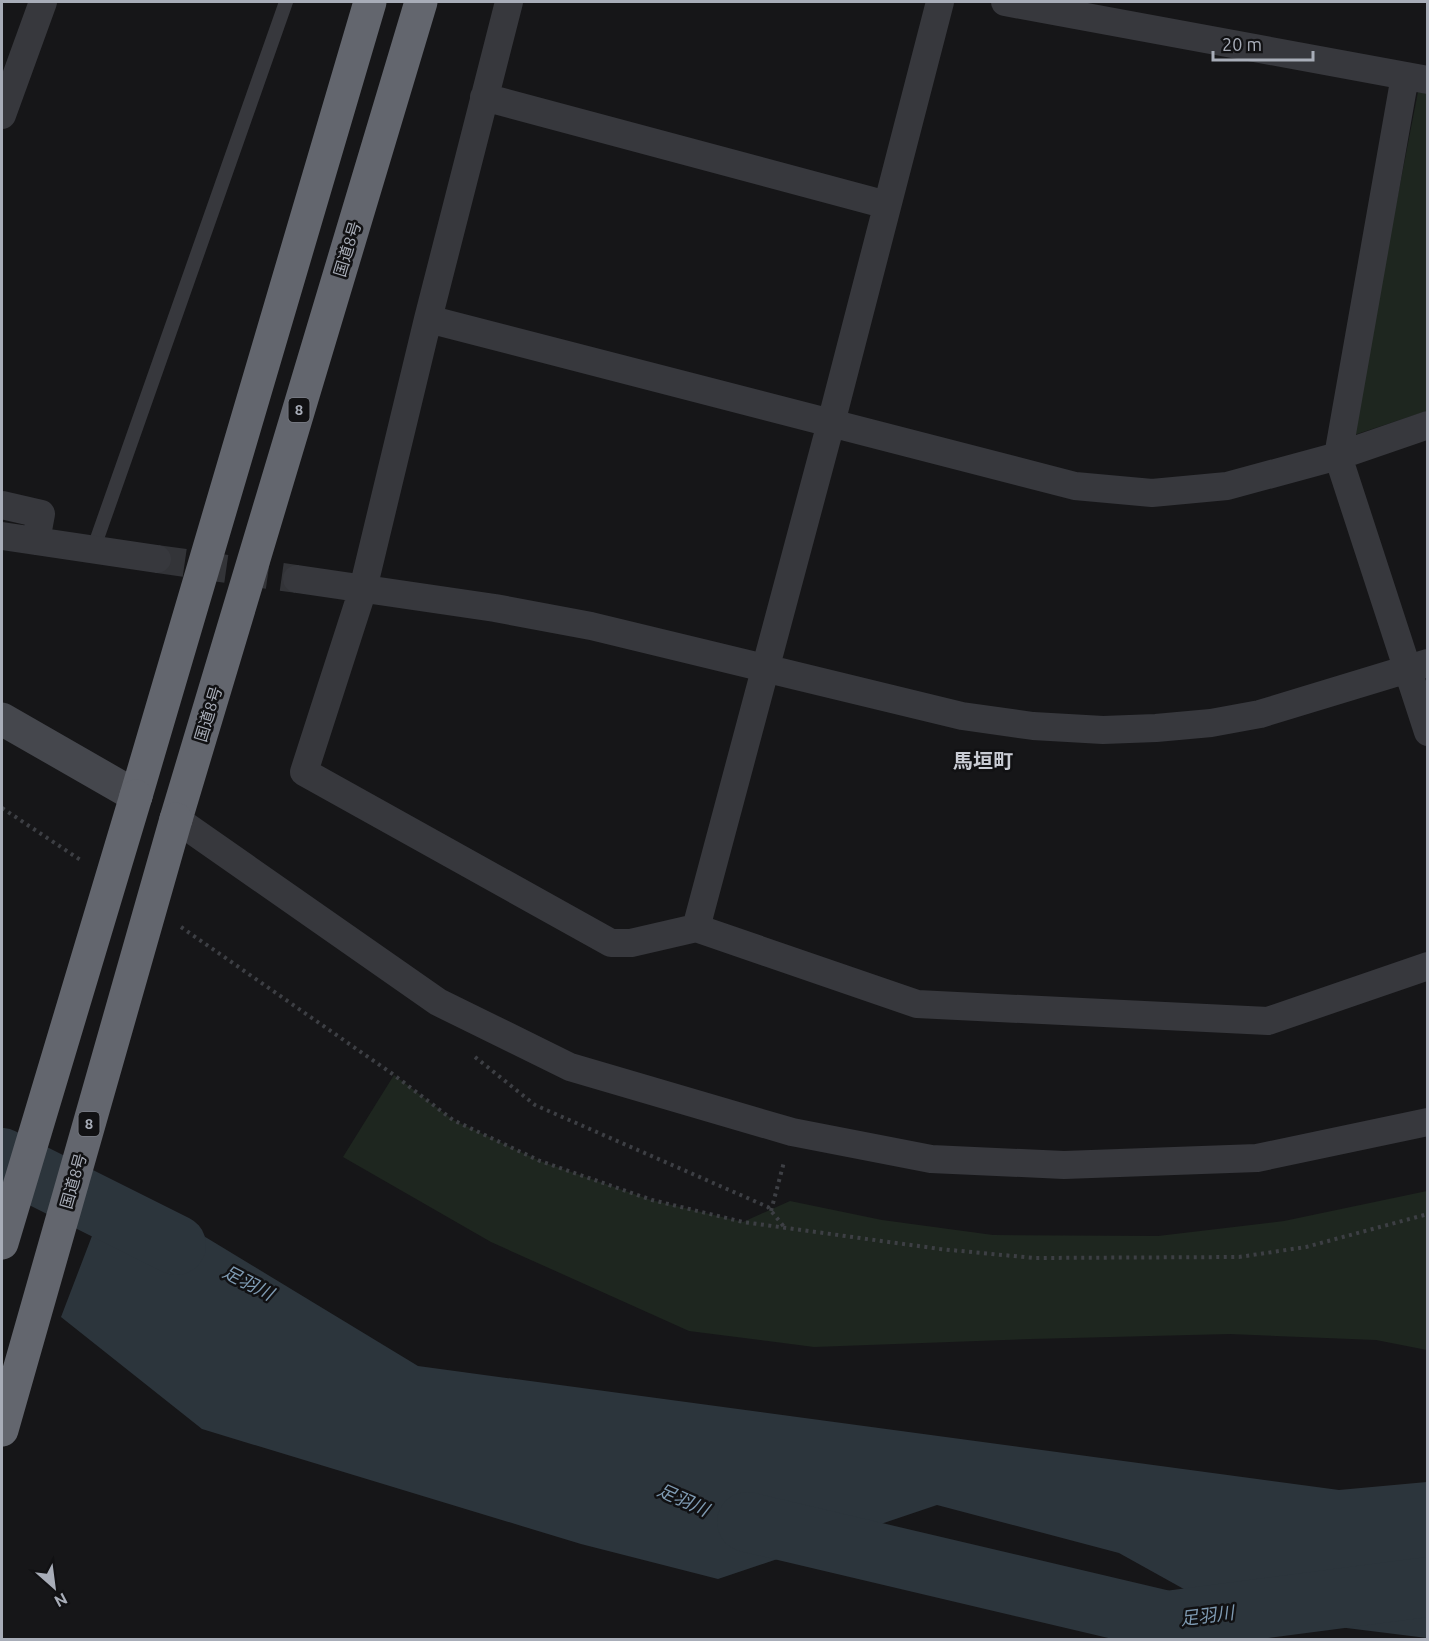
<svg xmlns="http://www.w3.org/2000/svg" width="1429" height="1641" viewBox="0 0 1429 1641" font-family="Ubuntu,'Noto Sans JP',sans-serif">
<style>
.green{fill:#1e261f}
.water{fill:#2c353c}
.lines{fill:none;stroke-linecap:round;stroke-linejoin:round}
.river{stroke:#2c353c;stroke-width:60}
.street-tunnel{stroke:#333438;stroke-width:28;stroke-dasharray:28 14;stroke-linecap:butt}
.path{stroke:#3d3f44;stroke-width:4;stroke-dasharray:3 4.5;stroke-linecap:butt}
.lane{stroke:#37383d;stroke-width:14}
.street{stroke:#37383d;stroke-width:28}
.secondary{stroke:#45474d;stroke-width:33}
.highway{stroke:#63666e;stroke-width:33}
.highway-bridge{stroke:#63666e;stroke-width:33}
.labels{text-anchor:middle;stroke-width:5;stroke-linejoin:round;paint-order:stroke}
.shield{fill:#111113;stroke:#7b7e86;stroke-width:1.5}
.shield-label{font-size:15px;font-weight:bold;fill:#a8adb8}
.street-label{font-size:16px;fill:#a8adb8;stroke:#111113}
.water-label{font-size:18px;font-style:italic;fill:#7f9bb3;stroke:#111113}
.quarter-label{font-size:20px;font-weight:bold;fill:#c9ccd4;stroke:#111113}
</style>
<rect width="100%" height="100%" fill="#161618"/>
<path class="green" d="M1418,92L1428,94L1427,411L1351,436Z
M394,1075L453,1120L540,1161L651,1200L743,1222L790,1201L882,1220L993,1235L1158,1236L1284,1221L1427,1191V1350L1376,1340L1230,1334L1031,1339L814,1347L689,1331L491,1242L343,1157Z"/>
<path class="water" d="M113,1181L418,1366L1339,1490L1427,1482V1638L1227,1613L1119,1553L937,1505L718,1579L581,1544L202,1429L61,1317Z"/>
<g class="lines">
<path class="river" d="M2,1158L176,1245
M747,1522L1167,1621L1428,1587"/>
<path class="street-tunnel" d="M157,559L297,579"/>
<path class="path" d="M2,808L82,861
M181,927L394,1075L453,1120L540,1161L652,1200L743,1222L940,1249L1034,1258L1239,1257L1306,1247L1428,1214
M475,1057L535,1105L768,1207L785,1228
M771,1211L784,1162"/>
<path class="lane" d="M93,550L286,2"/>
<path class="street" d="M509,2L428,319L363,589L304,772L611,943H631L696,928
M940,2L831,423L696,928L917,1004L1268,1021L1428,966
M1005,2L1428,80
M1405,76L1338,456L1428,732
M484,97L887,205
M2,115L43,2
M428,319L1075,486L1152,493L1227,486L1338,456L1428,425
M2,505L41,514L36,541
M2,536L157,559
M297,579L495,608L591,626L962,716L1033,726L1103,730L1156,728L1211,723L1260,714L1428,663
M176,819L438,1002L570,1067L792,1132L931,1159L1064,1165L1257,1158L1428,1122"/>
<path class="secondary" d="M2,719L136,796"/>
<path class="highway" d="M136,796L370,2
M176,819L421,2"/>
<path class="highway-bridge" d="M2,1243L136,796
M2,1430L176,819"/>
</g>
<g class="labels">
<g class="shield">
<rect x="288.5" y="398" width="21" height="24" rx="4.5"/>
<rect x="78.5" y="1112" width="21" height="24" rx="4.5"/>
</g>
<g class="shield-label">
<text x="299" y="415">8</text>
<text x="89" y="1129">8</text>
</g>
<g class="street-label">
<text transform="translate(347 249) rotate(-73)" y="6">国道8号</text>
<text transform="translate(208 714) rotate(-73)" y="6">国道8号</text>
<text transform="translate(73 1181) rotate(-74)" y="6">国道8号</text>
</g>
<g class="water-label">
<text transform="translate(248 1283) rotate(27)" y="6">足羽川</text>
<text transform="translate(683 1500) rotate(24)" y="6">足羽川</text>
<text transform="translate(1207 1616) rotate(-7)" y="6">足羽川</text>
</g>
<g class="quarter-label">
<text x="983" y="768">馬垣町</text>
</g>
</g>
<rect width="1429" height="1641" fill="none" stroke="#a8adb8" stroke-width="6"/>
<g transform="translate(54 1587) rotate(152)" stroke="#111113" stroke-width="4.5" paint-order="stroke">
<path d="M0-4.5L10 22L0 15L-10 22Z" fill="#a8adb8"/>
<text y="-9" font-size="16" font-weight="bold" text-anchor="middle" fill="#a8adb8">N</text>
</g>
<path d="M1213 51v9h100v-9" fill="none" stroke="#a8adb8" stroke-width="3"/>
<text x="1222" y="51" font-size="18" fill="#a8adb8" stroke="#111113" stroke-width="4.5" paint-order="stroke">20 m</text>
</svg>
